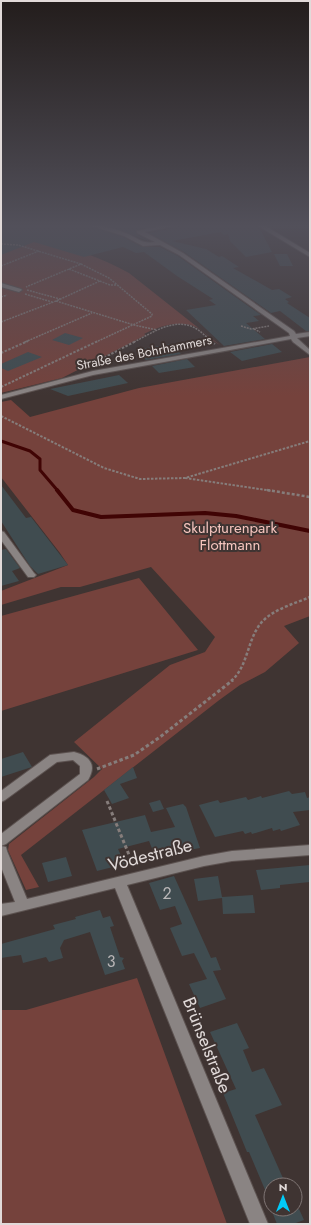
<svg xmlns="http://www.w3.org/2000/svg" width="311" height="1225" viewBox="0 0 311 1225" font-family="Jost,sans-serif">
<style>
.green{fill:#75423c}
.lines{fill:none;stroke-linecap:round;stroke-linejoin:round}
.stream-far1{stroke:#400404;stroke-width:3}
.stream{stroke:#400404;stroke-width:4}
.building{fill:#404c50}
.minor-casing{stroke:#5c5250;stroke-width:2}
.path-far4{stroke:#867d7b;stroke-width:1.5;stroke-dasharray:2 1;stroke-linecap:butt}
.path-far3{stroke:#867d7b;stroke-width:2;stroke-dasharray:2.5 1.5;stroke-linecap:butt}
.path-far2{stroke:#867d7b;stroke-width:2.5;stroke-dasharray:3 2;stroke-linecap:butt}
.path-far1{stroke:#867d7b;stroke-width:3;stroke-dasharray:3.5 2.5;stroke-linecap:butt}
.path{stroke:#867d7b;stroke-width:4;stroke-dasharray:4.5 3;stroke-linecap:butt}
.minor{fill:#8a8483;fill-rule:evenodd}
.labels{text-anchor:middle;stroke-width:4;stroke-linejoin:round;paint-order:stroke}
.far-street-label{font-size:13px;fill:#e1dad9;stroke:#3f3432}
.park-label{font-size:15px;fill:#f6c5be;stroke:#3f3432}
.near-number-label{font-size:16px;fill:#b9b6b7}
.near-street-label{font-size:18px;fill:#e1dad9;stroke:#3f3432}
</style>
<rect width="100%" height="100%" fill="#3f3432"/>
<path class="green" d="M1,237C45,238 91,252 129,273L220,345C212,341 206,333 198,328C181,319 160,326 144,334L146,335L62,378L1,393Z
M310,357V616L284,626L299,643L265,672L240,685L218,701L21,855L39,887L26,890L8,850L9,844L94,777L102,769L74,742L170,665L205,652L215,637L151,567L80,587H61L1,605V591L68,565L60,553L1,477V402L11,400L30,417L139,388Z
M139,578L198,650L1,711V616Z
M137,978L227,1224H1V1010H26Z"/>
<g class="lines">
<path class="stream-far1" d="M1,441L30,451L40,459V470L58,491"/>
<path class="stream" d="M57,490L73,510L101,517L205,513L236,516L310,531"/>
</g>
<path class="building" d="M1,224H84L123,237L142,247H160L178,256L261,315L253,316L259,321L246,323L265,339L224,346L186,310L216,305L209,300L213,299L177,276L144,252L136,253L123,247L84,257L34,242L1,255Z
M101,224H155L157,225L136,230V234L149,241Z
M196,224H254L260,229L272,252L246,257L230,241L228,234L224,235L221,232L172,241L206,249L219,257L222,256L239,267L233,268L272,290L279,289L292,297L285,299L289,302L287,303L310,318V331H306L280,311L271,313L184,252L149,233Z
M274,254H287L293,266H280Z
M65,333L83,338L69,345L52,340Z
M170,344L181,354L146,360L136,350Z
M272,344L282,352L242,361L230,352Z
M28,352L42,357L8,371L1,368V364Z
M187,359L195,367L159,373L152,366Z
M119,375L128,383L68,396L50,389Z
M1,485L26,518L31,517L68,565L38,574L30,566L1,521Z
M6,549L20,568L12,571L19,581L1,586V550Z
M23,752L32,767L1,777V759Z
M133,767L137,778L120,784L129,798L112,804L104,790Z
M289,791L292,794L305,792L307,798L310,797V810L293,812L300,825L281,831L280,829L273,831L272,828L252,834L251,832L245,834L243,831L215,837L199,805L218,800L220,803L246,797L248,800L261,796L262,798Z
M160,800L164,809L153,812L149,803Z
M183,804L186,807L200,848L173,853L171,847L153,851L149,841L118,849L125,864L97,871L82,830L145,815L151,832L175,827L166,808Z
M66,857L72,876L48,882L42,863Z
M310,865V882L280,885V888L261,890L256,870Z
M174,876L211,958L216,957L221,970L213,971L226,999L200,1008L189,984L207,979L194,953L182,956L170,928L182,924L175,906L160,910L149,883Z
M218,876L222,897L253,895L255,913L223,914L222,898L198,901L194,879Z
M100,910L103,918L110,916L114,926L110,927L120,957L124,958L122,961L125,969L105,975L90,932L64,940L60,948L63,958L49,962L46,957L23,963L21,955L1,958V944L55,929L53,925L76,919L75,917Z
M237,1023L249,1048L243,1050L252,1072L264,1068L282,1105L255,1115L286,1185H271V1204L249,1152H247L223,1093L236,1089L210,1032Z
M271,1209H296V1210L299,1209L304,1220L293,1224H277Z"/>
<g class="lines">
<g class="minor-casing">
<path id="minor" d="M85,224C99,224 116,229 128,234C139,239 142,244 155,242L137,233V231L171,224H183L145,232L183,253L294,331L296,334L310,332V336L297,338L310,350V355L293,342L291,339L93,375L1,399V395L93,371L290,336L289,333L179,255L160,245L143,246L124,236Z
M255,224H262L310,253V257Z
M1,283L21,289L22,290L19,292L1,287Z
M1,531L4,532L34,573L36,575L34,577H28L1,540Z
M74,752C90,756 97,765 88,780L6,844L1,846V834L80,774V766L73,760L57,762L5,800L1,802V791L50,755Z
M310,845V855L232,861L204,866L127,885L268,1224H250L115,888L1,916V904L15,902L1,867V846L6,847L7,851L27,899L204,856L232,851Z"/>
</g>
<path class="path-far4" d="M1,244L18,245L81,264L26,287
M81,264L109,278L152,314V316L96,342
M1,266L39,251
M69,269L110,285H117
M27,290L60,299
M25,294L52,302
M1,297L7,295
M56,301L134,325L157,330
M1,322L56,301L100,281
M241,326L251,329L269,326
M254,329L260,332
M25,342L92,313
M134,342C152,333 173,318 193,327C200,330 207,338 213,342"/>
<path class="path-far3" d="M211,341L215,344
M1,353L28,341
M90,365L136,341
M1,387L98,341
M1,416L104,468L140,479L185,478L310,441
M185,478L273,491"/>
<path class="path-far2" d="M267,490L310,497
M231,681C248,667 247,640 261,623C273,609 294,604 310,597"/>
<path class="path-far1" d="M97,769L134,755L160,737L233,680
M107,801L134,867"/>
<path class="path" d="M295,1193L298,1192"/>
<use href="#minor" class="minor"/>
</g>
<linearGradient id="sky" x2="0" y2="1"><stop stop-color="#231d1c"/><stop offset="0.57" stop-color="#52505a"/><stop offset="1" stop-color="#52505a" stop-opacity="0"/></linearGradient>
<rect width="311" height="396" fill="url(#sky)"/>
<g class="labels">
<g class="far-street-label">
<text transform="translate(144 352) rotate(-11)" y="5">Straße des Bohrhammers</text>
</g>
<g class="park-label">
<text x="230" y="533">Skulpturenpark<tspan x="230" dy="17">Flottmann</tspan></text>
</g>
<g class="near-number-label">
<text x="167" y="899">2</text>
<text x="111" y="967">3</text>
</g>
<g class="near-street-label">
<text transform="translate(150 855) rotate(-14)" y="6">Vödestraße</text>
<text transform="translate(207 1045) rotate(68)" y="6">Brünselstraße</text>
</g>
</g>
<rect width="311" height="1225" fill="none" stroke="#e1dad9" stroke-width="4"/>
<g transform="translate(283 1197)"><circle r="19" fill="#3f3432" stroke="#807675"/>
<path d="M0-3L7 15L0 10L-7 15Z" fill="#01cbf9"/>
<text y="-6" font-size="11" font-weight="bold" text-anchor="middle" fill="#e1dad9">N</text>
</g>
</svg>
